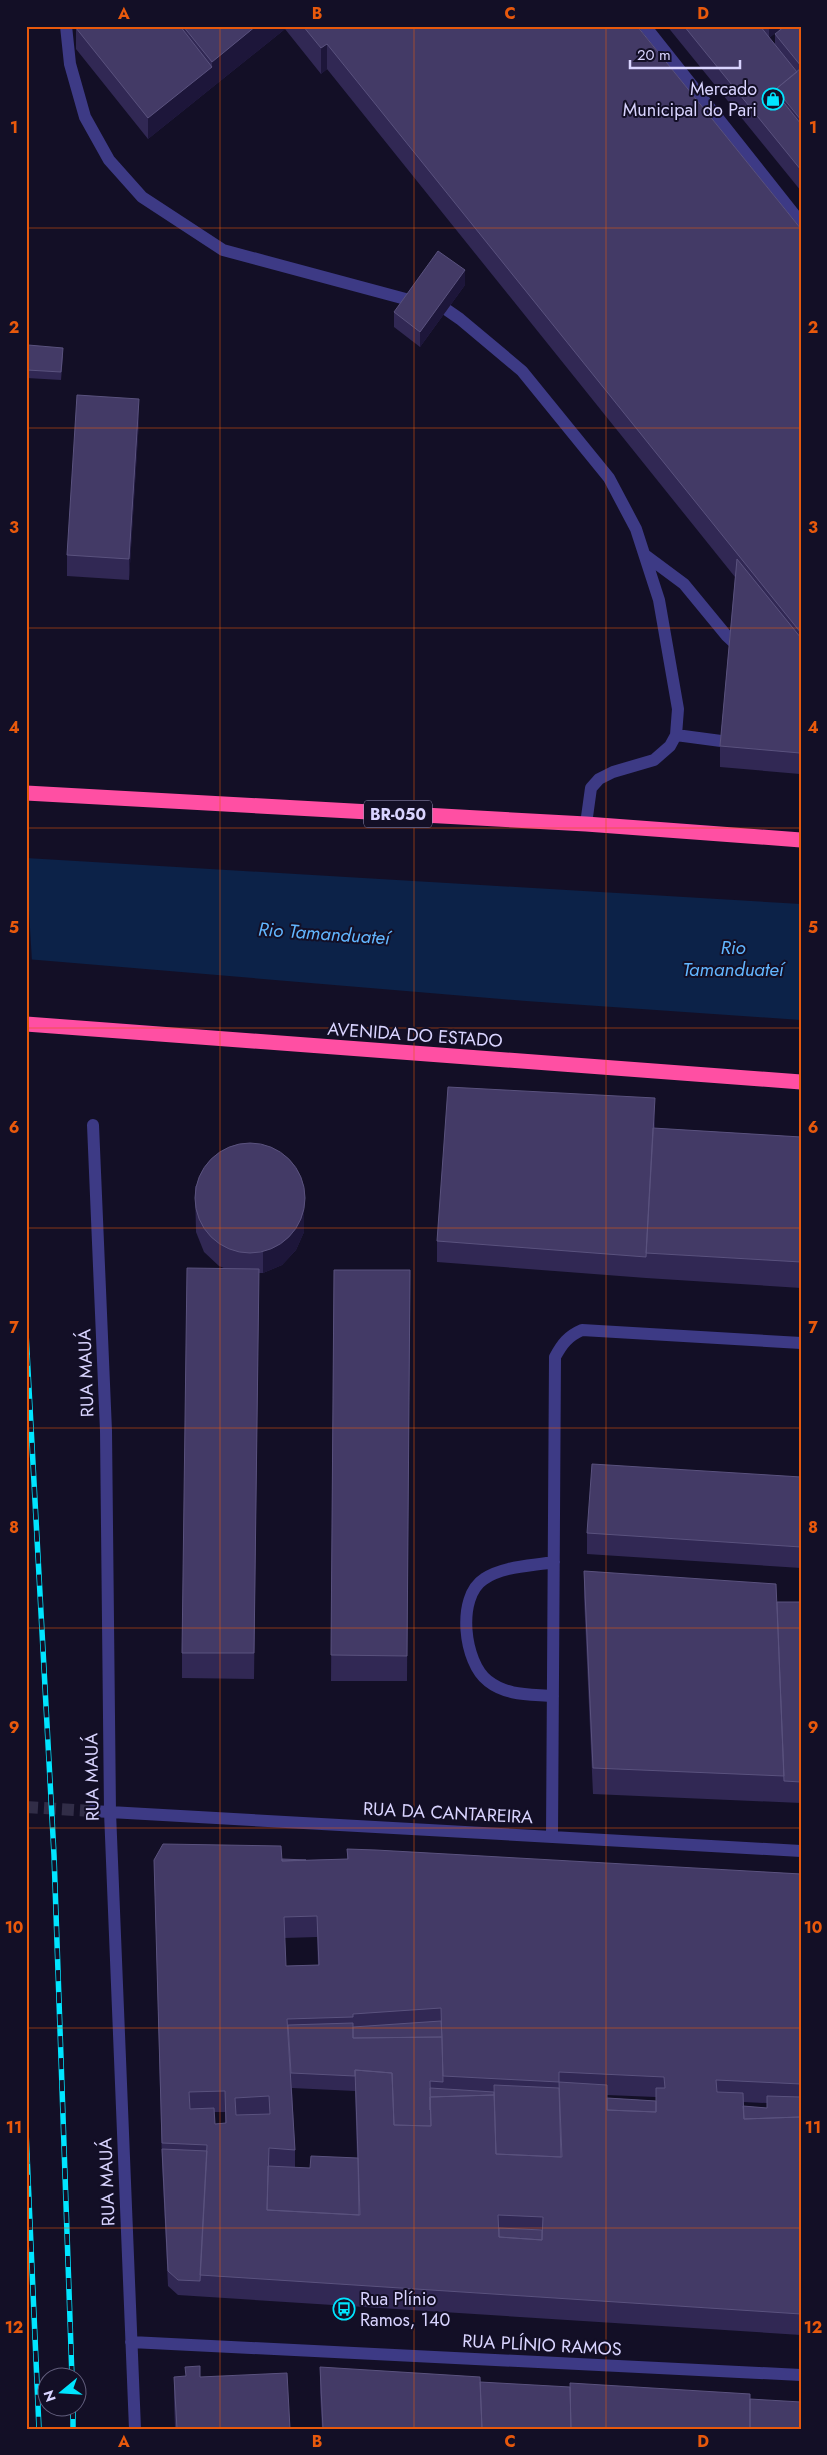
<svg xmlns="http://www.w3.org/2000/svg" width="827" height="2455" viewBox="0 0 827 2455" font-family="Jost,sans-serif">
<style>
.water{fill:#0c2248}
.pier{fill:#130f26}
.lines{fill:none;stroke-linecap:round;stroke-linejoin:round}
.minor-tunnel{stroke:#312d47;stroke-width:12;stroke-dasharray:12 6;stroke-linecap:butt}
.minor{stroke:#3d3a85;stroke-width:12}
.highway{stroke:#ff4fa3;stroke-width:15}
.rail-casing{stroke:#00e5ff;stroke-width:5.5}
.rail{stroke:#130f26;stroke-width:4;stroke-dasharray:11;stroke-linecap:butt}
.wall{fill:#312854;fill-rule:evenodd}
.shaded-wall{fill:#1d163a}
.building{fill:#433a66;stroke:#5a527e;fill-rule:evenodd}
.grid{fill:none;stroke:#e8590c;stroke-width:1;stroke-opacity:0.55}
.labels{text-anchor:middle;stroke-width:4;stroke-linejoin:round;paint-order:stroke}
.shield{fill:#130f26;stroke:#9e99be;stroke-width:1}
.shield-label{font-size:16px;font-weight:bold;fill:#d9d4ff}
.poi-label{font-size:18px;fill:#d9d4ff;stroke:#130f26;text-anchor:end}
.street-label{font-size:18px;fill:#d9d4ff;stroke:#130f26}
.water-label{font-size:19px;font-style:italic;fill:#62b6ff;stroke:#130f26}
.neatline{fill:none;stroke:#e8590c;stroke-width:2}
.grid-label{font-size:16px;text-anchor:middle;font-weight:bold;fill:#e8590c}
</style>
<rect width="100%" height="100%" fill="#130f26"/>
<path class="water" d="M26,858L801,904V1020L526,1001L26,959Z"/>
<path class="pier" d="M26,859L32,962H26Z"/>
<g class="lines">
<path class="minor-tunnel" d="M26,1807L92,1811"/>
<path class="minor" d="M66,26L70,64L85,117L109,160L142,197L223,250L413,301
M645,26L801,223
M447,310L460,319L522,371L609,478L636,529L659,600L678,709L676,735L670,746L654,760L613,772L599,779L591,788L586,824
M645,555L684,584L726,635L742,650
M676,735L736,743
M93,1125L106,1431L110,1812L135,2429
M553,1696C530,1694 507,1696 488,1681C464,1663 456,1597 484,1579C503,1566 532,1566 554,1562
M92,1811L801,1851
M552,1837L555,1357C562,1344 568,1336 582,1330L801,1343
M131,2342L801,2375"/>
<path class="highway" d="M26,793L586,824L801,840
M26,1024L801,1082"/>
<g class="rail-casing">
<path id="rail" d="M26,1333L54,1855L72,2378
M26,2131L39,2429
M73,2408V2429"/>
</g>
<use href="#rail" class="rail"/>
</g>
<path class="wall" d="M77,26H637L801,229L800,774L720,767V746L735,577L327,69L321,74L285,29L148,139L76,49V28Z
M667,26H784L769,38L775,44V34L801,26V191Z
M465,285L420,347L394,327V312Z
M63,356L61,380L27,378V370Z
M139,420L129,580L67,576V555Z
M655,1119V1128L801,1137V1288L646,1278L437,1262V1241Z
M195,1186L304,1232L296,1250L282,1265L263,1273H259L254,1679L182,1678V1653L226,1269L219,1266L204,1252L196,1232Z
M334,1270H410L407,1681H331Z
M801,1477V1568L587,1554V1533Z
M584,1571L777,1602H801V1803L593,1794L584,1597Z
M347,1849L801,1874V2335L178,2295L168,2286L162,2164L154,1860L282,1859L306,1860L347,1859ZM317,1937L318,1965L286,1966L284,1938ZM292,2088L355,2091L357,2158L310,2168H295V2150ZM607,2095L656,2097V2101L607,2098ZM743,2102L767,2103V2108L743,2106ZM214,2112H225V2123L215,2124Z
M320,2367L480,2382L750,2399L801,2429H322L320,2393Z
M174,2377H200L290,2429H175L174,2398Z"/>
<path class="shaded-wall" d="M256,26H285V29L148,139V118L212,67V62Z
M769,26H784L769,38Z
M327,44V69L321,74V48Z
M465,270V285L420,347V332Z
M139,399V420L129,580V559Z
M801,746V767L800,774V753Z
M655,1098V1119L647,1253Z
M304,1186V1232L296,1250L282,1265L263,1273V1252Z"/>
<path class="building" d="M77,26H180L212,67L148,118L76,28Z
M183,26H256L212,62Z
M303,26H637L801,229V633L327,44L321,48Z
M684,26H760L797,72L776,89V93L801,124V170Z
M785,26H801V66L775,34Z
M801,68V120L776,89Z
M438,251L465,270L420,332L394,312Z
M28,345L63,348L61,372L27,370Z
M77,395L139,399L129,559L67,555Z
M737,559L801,638L800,753L720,746Z
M448,1087L655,1098L646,1257L437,1241Z
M653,1128L801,1137V1262L646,1253Z
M195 1198a55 55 0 1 1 110 0a55 55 0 1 1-110 0Z
M187,1268L259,1269L254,1653H182Z
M334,1270H410L407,1656L331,1655Z
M592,1464L801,1477V1547L587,1533Z
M584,1571L776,1584L784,1776L593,1768Z
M777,1602H801V1782L784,1781Z
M163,1844L281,1846L282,1861L348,1859L347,1849L376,1850L801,1874V2084L716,2080L717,2092L743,2093L744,2119L800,2117V2122H801V2314L200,2275L207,2145L162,2143L154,1860ZM317,1916L319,1965L286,1966L284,1917ZM441,2008L443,2076L559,2082V2072L664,2077L665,2088H656V2112L607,2110V2085L559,2082L562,2157L496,2154L494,2095L430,2097L431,2126L394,2125L392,2073L355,2070L360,2215L267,2210L269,2148L295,2150L287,2019L353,2017V2014ZM225,2091L226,2123L215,2124L214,2108L190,2109L189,2092ZM269,2096L270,2114L236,2115L235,2098ZM498,2215L543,2217L542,2240L499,2237Z
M282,1859L306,1860L282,1861Z
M441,2021L442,2037L353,2038V2027Z
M353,2023V2038L442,2037L443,2082L430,2081L431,2126L394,2125L392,2073L355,2070V2076L291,2073L288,2025Z
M494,2085L559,2088L561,2157L496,2154Z
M430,2088L494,2092V2095L430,2097V2110Z
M767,2096L801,2097V2122H800V2117L744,2119L743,2106L767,2108Z
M607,2098L656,2101V2112L607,2110Z
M162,2149L207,2151L200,2281L178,2280L168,2271Z
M311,2156L358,2158L359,2215L267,2210L268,2166L310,2168Z
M499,2228L542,2230V2240L499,2237Z
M200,2366V2377L287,2373L290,2429H177L174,2377L186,2376L185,2367Z
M320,2367L480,2377L482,2429H323Z
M480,2382L570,2387L571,2429H482Z
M570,2383L750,2394V2429H571Z
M750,2399L801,2402V2429H750Z"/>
<path class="grid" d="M220,26V2429M414,26V2429M606,26V2429M26,228H801M26,428H801M26,628H801M26,828H801M26,1028H801M26,1228H801M26,1428H801M26,1628H801M26,1828H801M26,2028H801M26,2228H801"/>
<defs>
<g id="shop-ring" transform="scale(1.125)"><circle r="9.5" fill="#130f26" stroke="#00e5ff" stroke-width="1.5"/><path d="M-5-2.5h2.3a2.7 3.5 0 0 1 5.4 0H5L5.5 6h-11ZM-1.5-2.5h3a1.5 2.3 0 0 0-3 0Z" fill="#00e5ff"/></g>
<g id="bus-ring" transform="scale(1.125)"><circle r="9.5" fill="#130f26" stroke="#00e5ff" stroke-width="1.5"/><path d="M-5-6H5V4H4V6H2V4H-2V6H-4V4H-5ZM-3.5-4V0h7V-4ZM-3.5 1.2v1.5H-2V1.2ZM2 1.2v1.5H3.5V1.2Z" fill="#00e5ff"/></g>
</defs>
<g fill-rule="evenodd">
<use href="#shop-ring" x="773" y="99"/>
<use href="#bus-ring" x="344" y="2309"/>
</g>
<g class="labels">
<rect class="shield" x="364" y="800.5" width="68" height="27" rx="4"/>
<g class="shield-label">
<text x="398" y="820">BR-050</text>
</g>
<g class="poi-label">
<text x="757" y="95">Mercado<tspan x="757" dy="21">Municipal do Pari</tspan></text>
<text x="360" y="2305" text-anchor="start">Rua Plínio<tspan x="360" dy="21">Ramos, 140</tspan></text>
</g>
<g class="street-label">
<text transform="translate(415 1035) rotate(4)" y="6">AVENIDA DO ESTADO</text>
<text transform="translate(86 1373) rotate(-92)" y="6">RUA MAUÁ</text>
<text transform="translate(92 1777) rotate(-91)" y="6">RUA MAUÁ</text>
<text transform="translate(448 1813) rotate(3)" y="6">RUA DA CANTAREIRA</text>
<text transform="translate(107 2182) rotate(-92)" y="6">RUA MAUÁ</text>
<text transform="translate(542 2345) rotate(3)" y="6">RUA PLÍNIO RAMOS</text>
</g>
<g class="water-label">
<text transform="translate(324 933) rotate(4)" y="7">Rio Tamanduateí</text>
<text x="733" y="954">Rio<tspan x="733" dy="22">Tamanduateí</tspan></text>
</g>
</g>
<rect width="827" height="2455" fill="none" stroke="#130f26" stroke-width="55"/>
<g transform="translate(62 2392) rotate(252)"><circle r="24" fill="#130f26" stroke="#625e7d"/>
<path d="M0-4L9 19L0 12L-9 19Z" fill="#00e5ff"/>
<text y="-8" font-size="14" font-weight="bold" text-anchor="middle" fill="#d9d4ff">N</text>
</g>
<path d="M630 60v8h110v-8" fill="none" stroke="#d9d4ff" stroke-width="2.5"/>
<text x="637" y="60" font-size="15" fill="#d9d4ff" stroke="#130f26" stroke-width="4" paint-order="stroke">20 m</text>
<rect x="28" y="28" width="772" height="2400" class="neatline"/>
<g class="grid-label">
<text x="124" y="19">A</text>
<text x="317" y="19">B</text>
<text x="510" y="19">C</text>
<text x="703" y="19">D</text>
<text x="14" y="133">1</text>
<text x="813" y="133">1</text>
<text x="14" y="333">2</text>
<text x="813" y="333">2</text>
<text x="14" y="533">3</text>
<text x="813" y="533">3</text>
<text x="14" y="733">4</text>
<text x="813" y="733">4</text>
<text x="14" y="933">5</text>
<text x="813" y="933">5</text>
<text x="14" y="1133">6</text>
<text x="813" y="1133">6</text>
<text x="14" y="1333">7</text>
<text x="813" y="1333">7</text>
<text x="14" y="1533">8</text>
<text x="813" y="1533">8</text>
<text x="14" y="1733">9</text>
<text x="813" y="1733">9</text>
<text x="14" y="1933">10</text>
<text x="813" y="1933">10</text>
<text x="14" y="2133">11</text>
<text x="813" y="2133">11</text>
<text x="14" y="2333">12</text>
<text x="813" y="2333">12</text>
<text x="124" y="2447">A</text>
<text x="317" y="2447">B</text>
<text x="510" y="2447">C</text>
<text x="703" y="2447">D</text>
</g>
</svg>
